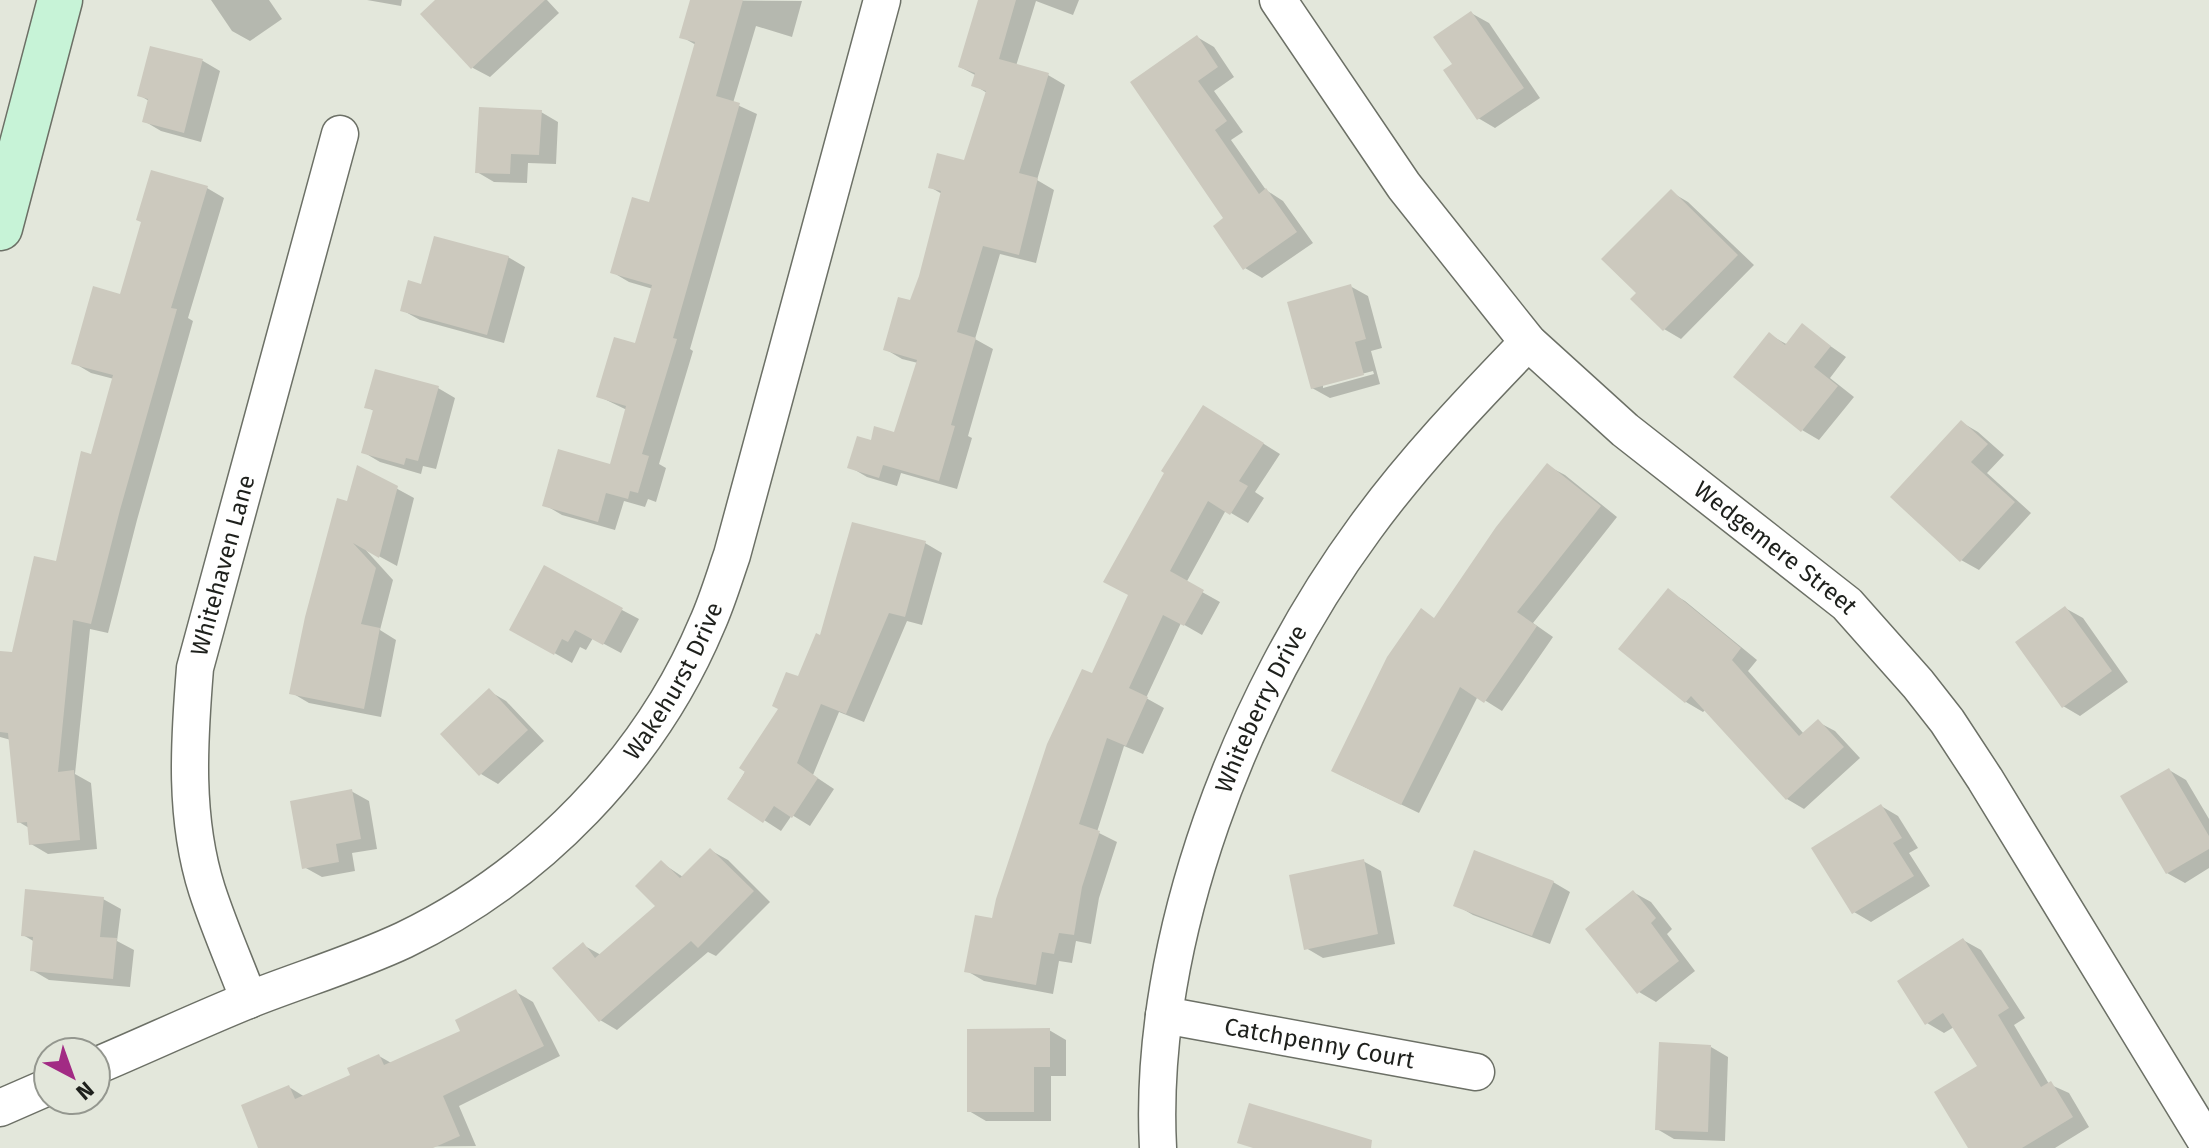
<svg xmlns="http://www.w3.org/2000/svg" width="2209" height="1148" viewBox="0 0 2209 1148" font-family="'Fira Sans',sans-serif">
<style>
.shadow{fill:#0003;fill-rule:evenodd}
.building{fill:#ccc9be}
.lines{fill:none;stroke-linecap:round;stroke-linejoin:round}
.street-casing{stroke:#6c7066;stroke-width:39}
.secondary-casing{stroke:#6c7066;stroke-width:47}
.street{stroke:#fff;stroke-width:36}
.secondary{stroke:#c7f3d7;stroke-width:44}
.labels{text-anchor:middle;stroke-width:7;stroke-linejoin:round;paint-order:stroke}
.street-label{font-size:24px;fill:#1e201c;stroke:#e3e7db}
</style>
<rect width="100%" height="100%" fill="#e3e7db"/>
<path class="shadow" d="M211,0H269L282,19L250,41L232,31Z
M367,0H402L401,6Z
M438,0H547L559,13L490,77L473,68L423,14Z
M693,0L802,1L792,37L756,26L733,103L757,114L690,349L693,351L659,464L666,468L656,502L648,499L645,507L624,501L615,530L562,515L545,505L612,466L627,410L598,396L636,346L653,289L629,282L612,272L650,204L696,45L682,37Z
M980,0H1079L1073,15L1036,1L1016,66L1048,75L1065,85L1037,180L1054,190L1036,263L1000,254L975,339L993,349L968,436L972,438L957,489L901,473L897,486L867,477L850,467L872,442L895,435L918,363L902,359L885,349L911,303L921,276L942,194L930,187L965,162L987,93L974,85L977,76L960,67Z
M1471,13L1489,23L1540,98L1495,128L1478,118L1455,64Z
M1197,37L1214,47L1234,77L1214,91L1243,132L1231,140L1266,190L1283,201L1313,243L1262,278L1245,268L1226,219L1133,82Z
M151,48L203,61L220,71L201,142L161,131L144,121L149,101L139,95Z
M541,112L558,122L556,164L528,163L527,183L494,182L477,172Z
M207,188L224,198L188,318L193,321L137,520L108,633L90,629L75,774L91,783L97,849L48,854L31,844L29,828L19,822L11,740L0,737V653L13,654L57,563L92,456L114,379L91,373L74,363L121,296Z
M1671,192L1688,202L1754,265L1681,339L1664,329L1639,293Z
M508,257L525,267L504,343L420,320L402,310L423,286Z
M1350,286L1368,296L1382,348L1371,351L1380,384L1330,398L1312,388ZM1373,371L1374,374L1323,388V384Z
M1802,326L1846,357L1830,378L1854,397L1819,440L1802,430L1770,335L1788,345Z
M438,388L455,398L436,469L423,466L421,474L380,462L363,452L374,411L367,407Z
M1221,417L1280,454L1255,492L1264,498L1248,523L1226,510L1186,583L1220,602L1202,635L1181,623L1146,698L1164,708L1143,754L1124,746L1097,832L1117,842L1099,898L1091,944L1076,941L1072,963L1059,961L1053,994L984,981L967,971L994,921L1093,676Z
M1961,422L1978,432L2004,455L1987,473L2031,513L1979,570L1961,560Z
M1548,466L1565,475L1617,517L1533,623L1553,637L1502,711L1478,696L1419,813L1350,780L1436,619Z
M359,468L414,498L397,566L364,548L393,580L380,630L396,640L381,717L309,703L292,693Z
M925,543L942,553L922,625L907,621L864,722L839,712L813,775L834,789L810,826L792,815L781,831L730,798L822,637Z
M1668,591L1685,601L1757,660L1748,671L1804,734L1818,722L1835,731L1860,758L1804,809L1787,799L1706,709L1703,712L1686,702L1621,648Z
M2065,608L2083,618L2128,682L2080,716L2063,706Z
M622,610L639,619L621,653L593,638L586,650L580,647L572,663L512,629Z
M489,691L506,701L544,741L498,784L481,774Z
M2169,770L2186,780L2209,819V868L2185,883L2167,873Z
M351,791L369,801L377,849L352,853L355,871L322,877L304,867Z
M1881,806L1898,816L1918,848L1909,853L1930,886L1871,922L1854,912Z
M710,850L728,860L770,902L716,956L708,952L617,1030L600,1020L583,945L601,955L658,906L662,863L683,877Z
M1363,861L1381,871L1395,944L1323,958L1306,948Z
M1553,882L1570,892L1550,944L1473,915L1456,905Z
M1633,892L1651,902L1672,929L1667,934L1695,971L1656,1002L1639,992Z
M103,899L121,909L117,941L134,950L130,987L49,980L32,970L35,942L23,935Z
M1963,940L1981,950L2025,1018L2014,1025L2049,1084L2069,1093L2089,1127L2055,1148H1970L1980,1066L1954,1027L1944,1033L1927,1023Z
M516,992L533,1002L560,1056L459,1106L476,1146L260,1148L289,1087L305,1097L352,1076L379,1056L393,1064L463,1032Z
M1049,1030L1066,1040V1076H1051V1121H986L969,1111Z
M1711,1047L1728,1057L1725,1141L1674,1139L1657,1129Z"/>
<path class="building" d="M435,0H545L471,69L420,14Z
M690,0H743L716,96L740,103L673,338L677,339L642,454L649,456L638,493L630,491L628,499L606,493L598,522L542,506L558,449L610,464L626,406L596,397L614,337L635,343L652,285L610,273L632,197L649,202L695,42L679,38Z
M978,0H1016L999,59L1049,73L1019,173L1038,178L1019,255L983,246L957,332L976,338L951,425L955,426L939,481L883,465L879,478L847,468L857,436L871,440L874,426L894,432L917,360L883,350L898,297L910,300L919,276L941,191L928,188L937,153L964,160L986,91L971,86L975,73L958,67Z
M1471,11L1524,88L1477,120L1443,70L1452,64L1433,37Z
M1197,35L1218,67L1198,81L1227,121L1215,130L1259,194L1266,188L1297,232L1243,270L1213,226L1223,218L1130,82Z
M150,46L203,59L184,133L142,122L148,99L137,96Z
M479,107L542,110L539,155L511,154L510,174L475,173Z
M151,170L208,186L171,308L177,309L120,510L91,624L73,620L58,772L74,770L80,840L29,845L27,822L17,823L8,733L0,732V651L12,652L34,556L56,561L81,451L91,454L113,375L71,364L93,286L120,294L141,222L136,220Z
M1671,189L1738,255L1663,331L1630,299L1636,293L1601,259Z
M434,236L509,256L487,335L400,311L408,280L421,284Z
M1351,284L1366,339L1355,342L1364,375L1311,389L1287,302Z
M1802,323L1831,346L1814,367L1838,386L1801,432L1733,377L1769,332L1785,345Z
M375,369L439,386L418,461L406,458L404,465L361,453L373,410L364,408Z
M1203,405L1264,443L1239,481L1248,486L1230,515L1208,501L1170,571L1204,590L1184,626L1163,615L1129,688L1148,697L1126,746L1107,738L1079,824L1100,831L1082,887L1074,935L1059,933L1054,954L1042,952L1036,985L964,972L975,915L992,918L996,899L1047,744L1082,669L1092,673L1128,595L1103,582L1164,473L1161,471Z
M1961,420L1988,444L1971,462L2015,502L1960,562L1890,497Z
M1547,463L1601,506L1517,612L1537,626L1484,703L1460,687L1401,805L1331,771L1387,657L1421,608L1434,618L1496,527Z
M357,465L398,486L379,558L353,543L376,568L361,624L380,628L364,709L289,694L305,617L337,498L347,501Z
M852,522L926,541L905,617L889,613L846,714L821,704L797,763L818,778L792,818L774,806L763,823L727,799L745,772L739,768L778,709L772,706L786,672L798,676L816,633L820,635Z
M544,565L623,608L603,645L575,630L568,642L562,639L554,655L509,630Z
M1668,588L1741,648L1732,660L1799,736L1818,719L1844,747L1786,800L1691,696L1685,703L1618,649Z
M2065,606L2112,671L2062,708L2015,642Z
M489,688L528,730L479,776L440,734Z
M2169,768L2209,836V849L2166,874L2120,796Z
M352,789L361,839L336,844L339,862L302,869L290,801Z
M1881,804L1902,838L1893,843L1914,876L1852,914L1811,848Z
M710,848L754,891L698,948L691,941L599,1022L552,968L583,942L595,958L655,906L635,886L661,860L680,878Z
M1474,850L1554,881L1532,936L1453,906Z
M1364,859L1378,934L1304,950L1289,875Z
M25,889L104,897L100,937L117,938L113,979L30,971L33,937L21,936Z
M1633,890L1656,918L1651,923L1679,961L1637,994L1585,929Z
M1963,938L2009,1008L1998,1015L2041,1087L2051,1081L2073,1117L2022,1148H1968L1934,1092L1977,1066L1943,1013L1925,1025L1897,981Z
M516,989L544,1046L443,1096L460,1136L433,1148H258L241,1105L289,1085L295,1099L350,1075L347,1068L379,1054L384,1065L460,1031L455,1020Z
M1050,1028V1067H1034V1112H967V1029Z
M1659,1042L1711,1045L1708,1132L1655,1130Z
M1249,1103L1372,1140L1371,1148H1253L1237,1143Z"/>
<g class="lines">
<g class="street-casing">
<g id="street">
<path id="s1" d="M1278,0L1404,186L1528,342L1625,430L1847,604L1918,684L1947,721L1985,779L2209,1146"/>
<path id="s2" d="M249,1000C235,963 219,927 207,890C184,818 189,742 195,668L340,134"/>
<path id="s3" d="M1164,1015L1476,1072"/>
<path id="s4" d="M96,1066C148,1044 199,1020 251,999C302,979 355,963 404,940C537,876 650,760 707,624C717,602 724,578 732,555L882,0"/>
<path d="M0,1108L48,1087"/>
<path id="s5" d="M1158,1148C1147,939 1242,695 1365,528C1413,462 1471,401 1528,342"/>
</g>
</g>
<g class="secondary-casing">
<path id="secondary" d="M0,228L60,0"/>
</g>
<use href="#street" class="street"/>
<use href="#secondary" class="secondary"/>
</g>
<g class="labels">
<g class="street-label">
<text dy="8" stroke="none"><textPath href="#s1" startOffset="746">Wedgemere Street</textPath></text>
<text dy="8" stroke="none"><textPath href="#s2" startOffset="448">Whitehaven Lane</textPath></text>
<text dy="8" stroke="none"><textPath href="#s4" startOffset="714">Wakehurst Drive</textPath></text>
<text dy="8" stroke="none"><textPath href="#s5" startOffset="456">Whiteberry Drive</textPath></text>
<text dy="8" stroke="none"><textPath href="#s3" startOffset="158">Catchpenny Court</textPath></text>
</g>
</g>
<g transform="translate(72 1076) rotate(139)"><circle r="38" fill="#e3e7db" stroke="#94978f" stroke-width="2"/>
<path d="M0-6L14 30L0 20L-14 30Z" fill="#a22b84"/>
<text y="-12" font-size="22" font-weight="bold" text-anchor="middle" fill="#1e201c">N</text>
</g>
</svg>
